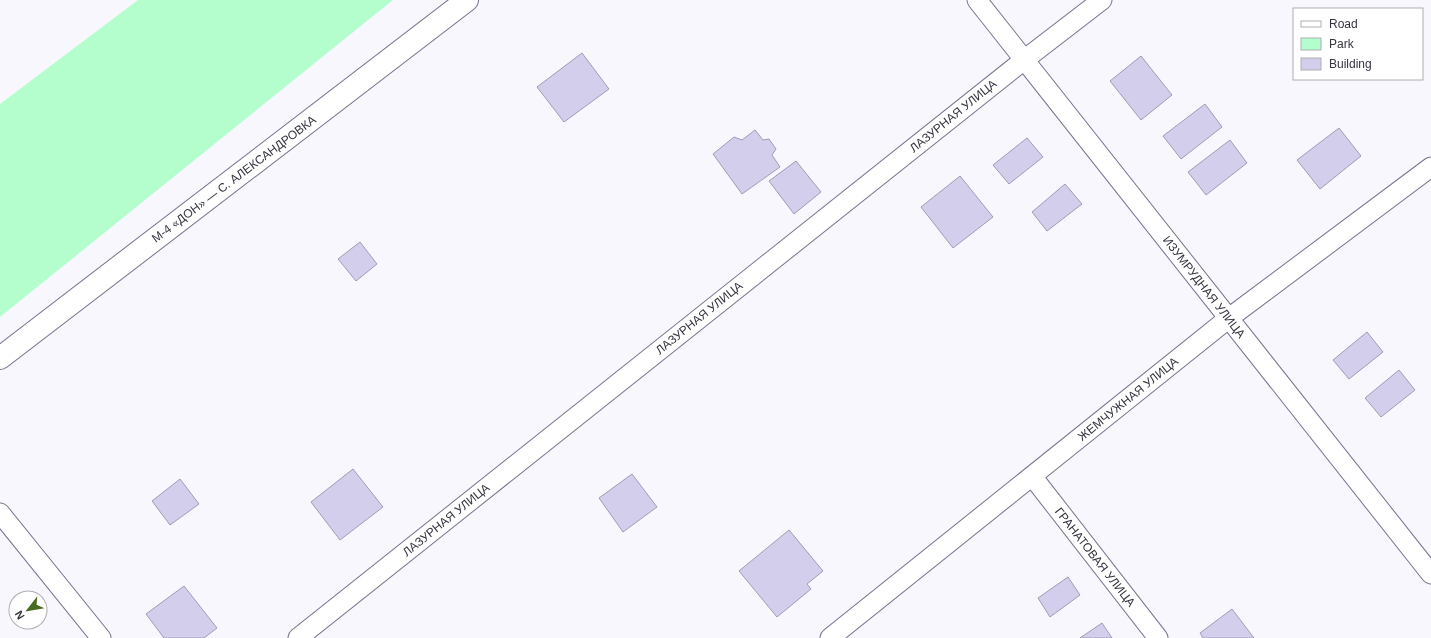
<svg xmlns="http://www.w3.org/2000/svg" width="1431" height="638" viewBox="0 0 1431 638" font-family="Arial,sans-serif">
<style>
.green{fill:#b4fecd}
.building{fill:#d4ceed;stroke:#a19ab7}
.lines{fill:none;stroke-linecap:round;stroke-linejoin:round}
.street-casing{stroke:#78728d;stroke-width:21}
.secondary-casing{stroke:#78728d;stroke-width:24}
.street{stroke:#fff;stroke-width:19}
.secondary{stroke:#fff;stroke-width:22}
.labels{text-anchor:middle;stroke-width:3.5;stroke-linejoin:round;paint-order:stroke}
.street-label{font-size:12px;fill:#36333f;stroke:#fff}
</style>
<rect width="100%" height="100%" fill="#f8f7fd"/>
<path class="green" d="M138,0H393L0,317V104Z"/>
<path class="building" d="M582,53L609,89L564,122L537,87Z
M1141,56L1172,95L1141,120L1110,81Z
M1205,104L1222,127L1181,159L1163,136Z
M1339,128L1361,156L1320,189L1297,160Z
M755,130L763,140L769,139L776,149L772,155L780,167L742,194L713,154L734,137L742,140Z
M1027,138L1043,157L1009,184L993,165Z
M1230,140L1247,163L1206,195L1188,172Z
M796,161L821,192L794,214L769,181Z
M960,176L993,217L953,248L921,207Z
M1065,184L1082,204L1047,231L1032,212Z
M360,242L377,264L356,281L338,259Z
M1367,332L1383,352L1349,379L1333,360Z
M1399,370L1415,390L1381,417L1365,398Z
M353,469L383,507L340,540L311,502Z
M632,474L657,507L623,532L599,498Z
M180,479L199,504L170,525L152,501Z
M789,530L823,571L807,584L811,589L777,617L739,571Z
M1068,577L1080,595L1050,617L1038,598Z
M184,586L217,628L204,638H164L146,614Z
M1232,609L1254,638H1203L1200,633Z
M1102,623L1112,638H1080Z"/>
<g class="lines">
<g class="street-casing">
<path id="street" d="M977,0L1431,574
M1032,476L1158,638
M0,513L101,638
M298,638L1024,60L1102,0
M830,638L1229,318L1431,167"/>
</g>
<g class="secondary-casing">
<path id="secondary" d="M0,358L467,0"/>
</g>
<use href="#street" class="street"/>
<use href="#secondary" class="secondary"/>
</g>
<g class="labels">
<g class="street-label">
<text transform="translate(953 116) rotate(-39)" y="4">ЛАЗУРНАЯ УЛИЦА</text>
<text transform="translate(234 179) rotate(-37)" y="4">М-4 «ДОН» — С. АЛЕКСАНДРОВКА</text>
<text transform="translate(1204 287) rotate(52)" y="4">ИЗУМРУДНАЯ УЛИЦА</text>
<text transform="translate(699 318) rotate(-39)" y="4">ЛАЗУРНАЯ УЛИЦА</text>
<text transform="translate(1128 399) rotate(-39)" y="4">ЖЕМЧУЖНАЯ УЛИЦА</text>
<text transform="translate(446 520) rotate(-39)" y="4">ЛАЗУРНАЯ УЛИЦА</text>
<text transform="translate(1095 557) rotate(52)" y="4">ГРАНАТОВАЯ УЛИЦА</text>
</g>
</g>
<rect x="1293" y="8" width="130" height="72" fill="#ffffff" stroke="#afadb2"/>
<rect x="1301" y="21" width="20" height="6" fill="#ffffff" stroke="#afadb2"/>
<text x="1329" y="28" font-size="12" fill="#36333f">Road</text>
<rect x="1301" y="38" width="20" height="12" fill="#b4fecd" stroke="#afadb2"/>
<text x="1329" y="48" font-size="12" fill="#36333f">Park</text>
<rect x="1301" y="58" width="20" height="12" fill="#d4ceed" stroke="#afadb2"/>
<text x="1329" y="68" font-size="12" fill="#36333f">Building</text>
<g transform="translate(28 610) rotate(239)"><circle r="19" fill="#ffffff" stroke="#afadb2"/>
<path d="M0-3L7 15L0 10L-7 15Z" fill="#486a21"/>
<text y="-6" font-size="11" font-weight="bold" text-anchor="middle" fill="#36333f">N</text>
</g>
</svg>
